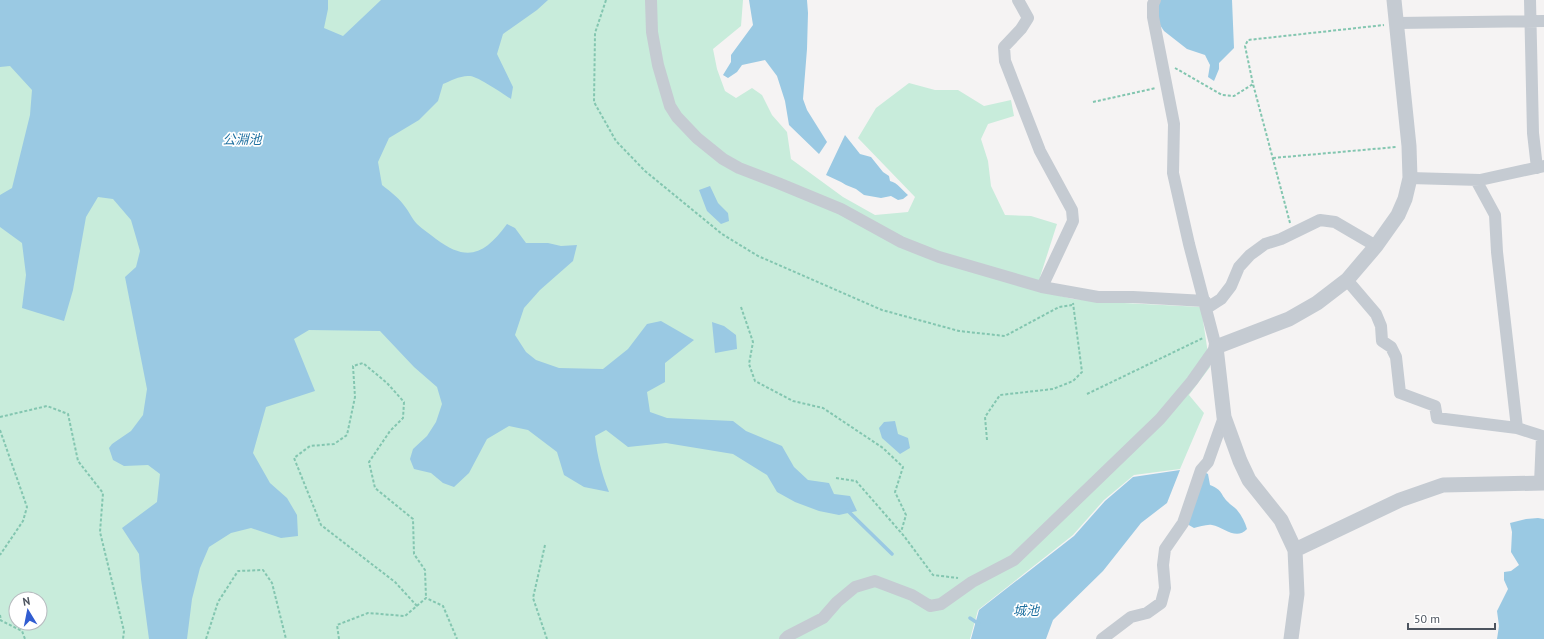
<svg xmlns="http://www.w3.org/2000/svg" width="1544" height="639" viewBox="0 0 1544 639" font-family="'PT Sans','Noto Sans JP',sans-serif">
<style>
.green{fill:#c8ecdb;fill-rule:evenodd}
.water{fill:#9ac9e3}
.lines{fill:none;stroke-linecap:round;stroke-linejoin:round}
.stream{stroke:#9ac9e3;stroke-width:3.5}
.path{stroke:#83c6b0;stroke-width:2;stroke-dasharray:3 2;stroke-linecap:butt}
.minor{stroke:#c5cbd2;stroke-width:12}
.tertiary{stroke:#c5cbd2;stroke-width:15}
.labels{text-anchor:middle;stroke-width:3.5;stroke-linejoin:round;paint-order:stroke}
.water-label{font-size:13px;font-style:italic;fill:#1e70a0;stroke:#fff}
</style>
<rect width="100%" height="100%" fill="#f5f3f3"/>
<path class="green" d="M0,0H743L741,26L713,49L717,69L725,91L736,98L752,88L762,95L772,115L787,132L791,159L843,197L875,215L908,212L915,197L858,138L876,108L909,83L935,90H958L984,106L1011,100L1014,116L988,124L981,139L988,161L991,186L1005,215L1031,216L1057,224L1040,277V291L1073,299L1124,303L1201,307L1210,367L1189,395L1204,413L1180,469L1134,475L1104,500L1073,535L978,610L970,639H0ZM16,599H40V623H16Z"/>
<path class="water" d="M0,0H328V9L324,28L343,36L381,0H548L537,10L503,34L497,54L513,87L511,99C503,94 479,77 470,76C461,75 450,81 443,84L438,101L419,120L389,138L378,162L382,185C391,192 400,199 406,208C410,213 412,219 417,224C422,229 430,234 436,239C468,263 485,254 507,224L515,228L526,243H548L561,246L577,245L573,261L540,290L524,308L515,335L526,352L536,360L559,368L603,369L628,349L647,324L661,321L694,340L665,363V382L647,392L650,412L667,418L733,421L746,431L782,446L794,467L808,480L829,483L834,494L850,496L857,511L839,515L819,511L795,502L777,492L767,475L733,454L666,443L628,447L606,430L595,436C597,456 602,474 609,492L584,487L564,475L557,452L528,430L509,426L487,439L469,473L454,487L443,483L431,473L414,469L410,459L413,449L427,436L436,422L442,404L437,387L414,367L380,331L309,330L294,339L315,391L266,407L253,453L270,483L287,498L297,515L298,536L281,538L251,528L231,533L209,547L200,568L192,599L187,639H149L141,579L139,554L122,528L157,502L160,474L148,465L124,466L113,460L109,448L112,444L131,431L143,415L147,389L125,277L136,267L140,251L131,220L113,199L98,197L86,217L73,290L64,321L22,308L26,275L22,243L0,227V195L12,188L30,115L32,90L10,66L0,67Z
M749,0H807L808,13L807,49L803,99L807,110L827,142L819,154L789,125L785,101L777,76L765,60L742,65L737,72L728,78L723,75L731,62V55L753,25Z
M1159,0H1232L1234,48L1219,63V69L1214,81L1208,77L1210,65L1205,55L1187,49L1164,31L1158,22Z
M845,135L860,154L871,157L883,172L889,176L890,181C898,183 902,190 908,195L903,199L898,200L891,196L881,198L864,195L856,189L846,185L841,182L826,175Z
M710,186L718,203L728,213L729,221L721,224L707,211L699,190Z
M712,322L724,326L736,335L737,349L715,353Z
M895,421L898,434L908,438L910,448L900,454L882,438L879,428L884,422Z
M1180,470L1167,503L1141,523L1103,571L1053,620L1046,639H971L979,610L1074,536L1105,501L1133,477Z
M1204,472L1208,474L1210,485C1224,491 1219,493 1228,502C1230,505 1235,507 1237,510C1242,516 1245,522 1247,529C1236,541 1224,527 1212,525C1207,524 1199,527 1194,528L1187,524Z
M1538,518L1544,519V639H1497L1499,626L1497,611L1508,589L1504,580V572L1511,571L1519,565L1511,552L1512,532L1510,523L1526,519Z"/>
<g class="lines">
<path class="stream" d="M847,510L892,554
M970,618L979,624"/>
<path class="path" d="M606,0L595,33L594,102L616,141L645,171L722,234L758,256L882,310L959,331L1005,336L1059,307L1072,305
M1175,68L1222,95L1234,96L1253,84
M1093,102L1156,88
M1273,158L1396,147
M1290,223L1253,84L1245,46L1248,40L1384,25
M741,307L753,342L749,364L755,381L793,401L823,408L883,448L903,467L895,492L906,515L901,532
M1087,394L1203,338
M0,417L47,406L68,414L78,461L103,493L100,532L124,631L123,639
M0,430L27,507L23,521L0,555
M987,440L985,417L1000,395L1053,389L1073,381L1082,372L1073,303
M836,478L856,481L904,536L933,575L958,578
M545,545L533,598L547,639
M417,606L395,582L321,525L294,458L310,446L334,444L347,435L355,397L353,366L363,363L387,383L404,402L403,418L390,431L369,462L375,488L413,519L414,554L425,570L426,598
M0,615L1,621
M0,620L22,631L25,639
M206,639L218,602L238,571L263,570L272,583L286,639
M339,639L337,625L368,613L405,616L426,598L443,606L457,639"/>
<path class="minor" d="M651,0L652,32L658,65L670,106L677,117L697,138L723,159L739,168L778,183L841,209L901,242L939,257L1042,287L1098,297H1133L1205,301
M1018,0L1028,18L1021,29L1004,47L1005,61L1040,151L1072,210L1073,221L1042,287
M1530,0L1533,133L1537,168
M1397,23L1544,21
M1410,178L1480,180L1544,166
M1476,180L1495,215L1497,252L1517,428L1542,436L1540,483
M1347,280L1376,314L1381,326L1382,341L1391,347L1396,357L1400,393L1435,406L1437,418L1517,428
M1207,308L1221,299L1231,286L1239,267L1250,255L1265,244L1281,239L1320,220L1335,222L1376,246
M785,639L788,636L823,618L837,602L855,587L875,581L912,595L930,606L941,604L972,582L1014,560L1160,419L1192,381L1216,347L1189,244L1173,173L1174,124L1153,17V4L1155,0
M1102,639L1131,617L1147,613L1161,603L1165,588L1163,565L1165,549L1183,523L1201,470L1208,462L1224,417"/>
<path class="tertiary" d="M1295,550L1400,500L1443,485L1544,483
M1291,639L1297,594L1295,550L1281,520L1249,480L1240,461L1224,417L1216,347L1289,319L1317,303L1347,280L1376,246L1398,215L1405,199L1410,178L1409,146L1394,0"/>
</g>
<g class="labels">
<g class="water-label">
<text x="242" y="144">公淵池</text>
<text x="1026" y="615">城池</text>
</g>
</g>
<g transform="translate(28 611) rotate(350)"><circle r="19" fill="#ffffff" stroke="#b7babf"/>
<path d="M0-3L7 15L0 10L-7 15Z" fill="#315dd1"/>
<text y="-6" font-size="11" font-weight="bold" text-anchor="middle" fill="#4c535e">N</text>
</g>
<path d="M1408 623v6h87v-6" fill="none" stroke="#4c535e" stroke-width="2"/>
<text x="1414" y="623" font-size="12" fill="#4c535e" stroke="#ffffff" stroke-width="3" paint-order="stroke">50 m</text>
</svg>
